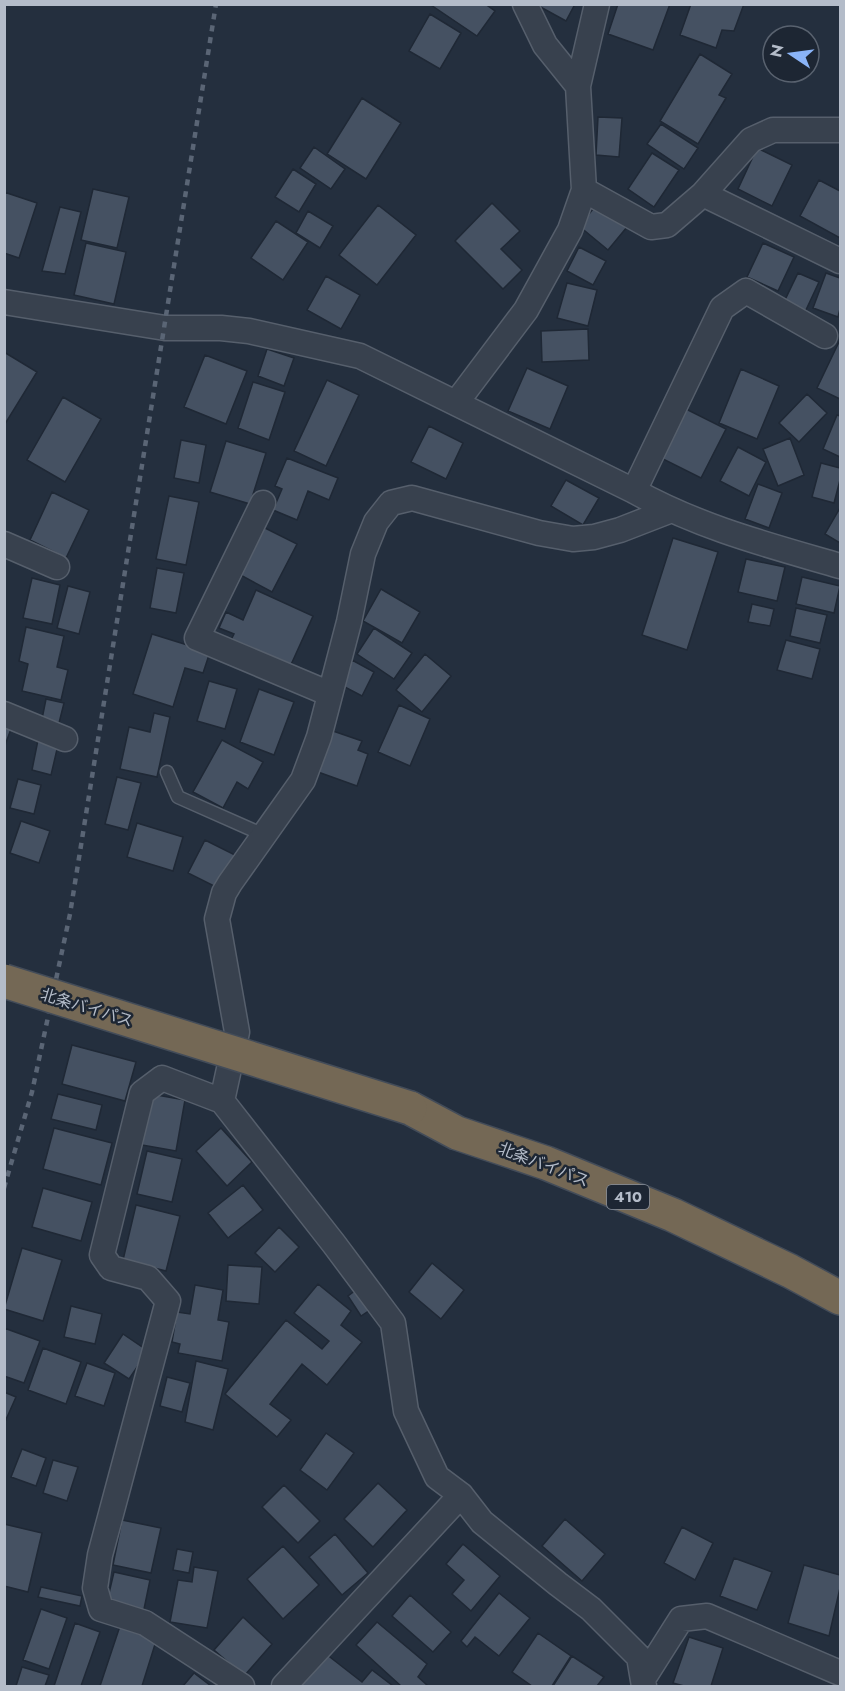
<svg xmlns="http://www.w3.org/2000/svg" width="845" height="1691" viewBox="0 0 845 1691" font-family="Jost,'Noto Sans JP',sans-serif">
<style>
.building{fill:#455162;stroke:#1f2835;stroke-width:1.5}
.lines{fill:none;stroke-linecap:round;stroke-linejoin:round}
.lane-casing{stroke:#565f6c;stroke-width:15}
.street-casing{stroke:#565f6c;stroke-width:27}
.highway-casing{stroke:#434c59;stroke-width:36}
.lane{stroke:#38414e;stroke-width:12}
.street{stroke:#38414e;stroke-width:24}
.highway{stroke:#746855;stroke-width:33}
.rail{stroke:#5a6575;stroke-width:4.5;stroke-dasharray:6 6;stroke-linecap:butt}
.highway-bridge-casing{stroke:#434c59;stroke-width:36;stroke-linecap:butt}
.highway-bridge{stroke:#746855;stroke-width:33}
.labels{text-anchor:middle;stroke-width:5;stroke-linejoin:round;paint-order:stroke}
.shield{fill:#1d2633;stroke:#878f9c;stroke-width:1.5}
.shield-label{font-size:15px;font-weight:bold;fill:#b4bcc9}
.street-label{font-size:16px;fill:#b4bcc9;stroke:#1d2633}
</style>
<rect width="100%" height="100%" fill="#242f3e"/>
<path class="building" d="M485,4L495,11L477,36L431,5Z
M535,4H575L566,21Z
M618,4H670L653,50L608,34Z
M691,4H744L734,31L722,30L716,48L680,35Z
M430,14L461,33L440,69L409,51Z
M700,54L732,74L719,95L726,98L698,144L660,121Z
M362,98L401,123L366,179L327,154Z
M598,117L622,118L619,157L596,155Z
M661,124L698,148L684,169L647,144Z
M314,147L345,169L331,189L300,168Z
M757,148L792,165L772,206L738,189Z
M652,153L679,170L654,207L628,189Z
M293,169L316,184L299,212L275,197Z
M819,180L840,191V238L800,216Z
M93,189L129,197L117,248L81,240Z
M4,192L37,203L19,258L4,253Z
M492,203L520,231L501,249L522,270L503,289L455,241Z
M598,203L627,227L608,250L579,226Z
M378,205L416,235L377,285L339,255Z
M60,207L81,212L65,274L42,271Z
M308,211L333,226L320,248L296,233Z
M276,221L308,242L283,280L251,258Z
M86,243L126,252L114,304L74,295Z
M763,243L794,257L778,291L747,277Z
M579,247L606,261L593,285L567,271Z
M798,273L819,282L805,312L784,302Z
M826,273L840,278V309L838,317L813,308Z
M326,276L360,295L341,329L307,310Z
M567,283L597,290L588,326L557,318Z
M588,329L589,360L542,362L541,331Z
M839,342L840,343V399L817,388Z
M267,349L294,358L284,386L258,376Z
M4,352L37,372L5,424H4Z
M205,355L247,371L226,424L184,407Z
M527,368L568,386L550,429L508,411Z
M741,369L779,386L757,439L719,423Z
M327,380L359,395L326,466L294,451Z
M253,382L285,392L269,440L238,428Z
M807,394L827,413L799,442L779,423Z
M63,397L101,419L65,482L27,460Z
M686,409L726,429L701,478L661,458Z
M837,415L840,416V457L823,449Z
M429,426L463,443L446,479L411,462Z
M790,438L804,475L778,486L763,449Z
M181,440L206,445L199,483L174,478Z
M226,441L266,453L250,504L210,492Z
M738,447L766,462L749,496L720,481Z
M287,458L338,478L329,500L308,491L297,520L273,510L282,489L275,486Z
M821,463L840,468V480L834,503L812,497Z
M566,480L599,498L583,525L551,506Z
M758,484L782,493L769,528L745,519Z
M52,492L89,510L66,558L30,540Z
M169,496L199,502L186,565L156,559Z
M840,508V543L825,534Z
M259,525L297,544L272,592L235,572Z
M673,538L718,552L687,650L642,635Z
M746,559L785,567L777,601L738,592Z
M157,568L184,573L176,613L150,608Z
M802,577L840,586L834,613L796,604Z
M32,578L60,585L52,624L23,618Z
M68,586L90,592L79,634L57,628Z
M381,589L420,612L402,643L363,621Z
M256,590L313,616L289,669L230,642L234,634L219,628L226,612L243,620Z
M752,604L774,609L770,626L748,622Z
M796,608L827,615L820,643L790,636Z
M26,627L64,636L57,667L68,670L61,700L22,691L28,664L19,661Z
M374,628L412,653L394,679L357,654Z
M152,634L210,652L203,673L185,668L173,707L133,694Z
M786,640L820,649L812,679L777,670Z
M425,654L451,676L422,712L396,690Z
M352,660L374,672L362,696L339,684Z
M209,681L237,689L225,729L197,721Z
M259,689L294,702L274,755L240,742Z
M46,699L64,703L59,723L42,719Z
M399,705L430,719L410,766L378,752Z
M154,713L170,717L157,777L120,769L129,727L150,732Z
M4,727L11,729L4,748Z
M333,731L362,741L358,750L368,754L357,786L318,772Z
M38,740L58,745L51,775L32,770Z
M222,740L263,762L248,789L237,782L223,808L193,792Z
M117,777L141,783L128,830L105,824Z
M18,779L41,785L34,814L10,808Z
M21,821L50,831L39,863L10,853Z
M137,823L183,837L173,871L127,857Z
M205,840L235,855L218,888L188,873Z
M72,1045L136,1062L125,1101L62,1084Z
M58,1094L102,1105L96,1130L51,1119Z
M151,1094L185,1100L176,1151L142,1145Z
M54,1128L112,1143L101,1185L43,1169Z
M221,1128L252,1162L227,1186L196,1151Z
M147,1151L182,1159L172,1202L137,1194Z
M243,1185L263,1210L228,1238L208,1213Z
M43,1188L92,1202L81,1241L32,1227Z
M136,1205L180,1216L166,1271L123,1260Z
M279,1227L299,1247L275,1272L255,1253Z
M22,1248L62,1260L43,1321L4,1309Z
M432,1263L464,1290L441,1319L409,1292Z
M228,1265L262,1267L259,1304L226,1301Z
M318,1284L351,1311L341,1325L362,1342L327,1385L302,1364L270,1404L291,1420L277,1437L225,1394L286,1320L322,1349L329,1341L294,1313Z
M195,1285L223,1290L218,1320L229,1322L222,1361L178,1353L180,1344L172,1342L177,1312L190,1314Z
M356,1290L370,1310L361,1316L348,1296Z
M71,1306L102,1314L95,1344L64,1337Z
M4,1328L40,1341L24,1383L4,1376Z
M123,1334L148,1351L129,1379L104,1363Z
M43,1348L81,1362L66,1404L28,1390Z
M196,1361L228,1369L213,1430L185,1422Z
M87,1363L115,1373L104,1406L75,1396Z
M167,1377L190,1383L182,1412L160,1406Z
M4,1392L16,1397L4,1424Z
M326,1433L354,1453L327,1490L300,1470Z
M22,1449L46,1458L36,1486L11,1477Z
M53,1460L78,1467L67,1501L43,1493Z
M378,1483L407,1510L373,1547L344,1519Z
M284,1485L320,1521L298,1543L262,1507Z
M565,1519L605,1554L582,1581L542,1546Z
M122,1520L161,1528L151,1573L113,1565Z
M4,1524L42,1533L28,1592L4,1586Z
M682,1527L713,1543L695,1580L664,1563Z
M335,1534L368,1573L342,1595L309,1557Z
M463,1544L500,1576L471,1611L452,1594L464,1580L446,1564Z
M283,1546L319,1585L283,1619L247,1579Z
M177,1549L193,1552L189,1573L173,1570Z
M734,1558L772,1572L757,1610L720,1596Z
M804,1565L840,1575V1588L829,1636L788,1623Z
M194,1567L218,1571L207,1628L170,1622L178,1580L192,1582Z
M114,1572L150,1580L143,1614L106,1606Z
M41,1587L82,1596L80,1606L38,1597Z
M499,1593L530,1618L499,1656L475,1637L467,1647L461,1641Z
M410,1595L451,1632L433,1652L392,1616Z
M41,1609L67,1618L49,1669L23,1660Z
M243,1617L272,1644L244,1676L214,1650Z
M377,1622L427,1664L418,1677L428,1686H401L356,1645Z
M75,1623L100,1632L81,1686H54Z
M120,1626L157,1638L142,1686H100Z
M538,1633L571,1656L552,1686H532L512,1672Z
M689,1637L723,1648L711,1686H684L673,1683Z
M326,1654L362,1682L372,1670L393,1686H300Z
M572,1656L604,1677L597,1686H553Z
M22,1667L49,1675L45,1686H16Z
M194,1673L211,1686H183Z"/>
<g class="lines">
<g class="lane-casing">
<path id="lane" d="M167,772L178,797L264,835"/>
</g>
<g class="street-casing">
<path id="street" d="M525,4L545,45L578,86
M584,190L651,227L667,225L703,194L751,140L773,130H840
M703,194L840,261
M4,302L165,328H221L249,331L360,356L634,491C701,528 768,545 840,566
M456,403L526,310L570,230L584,190L578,86L597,4
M634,491L722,308L746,291L825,336
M263,503L197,638L330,694
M4,544L57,567
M4,714L65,739
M222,1101L237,1032L217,919L224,893L230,883L303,780L319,737L349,622L363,554L376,522L391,503L412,498L539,533L573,539L594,537L620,530L669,511
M643,1679L681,1619L707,1616L840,1673
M242,1686L145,1623L101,1609L95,1588L100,1555L168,1301L148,1278L111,1268L102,1255L142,1093L162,1078L222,1101L334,1244L393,1323L406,1411L437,1477L461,1495L482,1522L558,1584L591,1609L639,1657L644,1686
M284,1686L461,1495"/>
</g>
<g class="highway-casing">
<path id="highway" d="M410,1108L457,1133L546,1163L673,1215L790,1271L840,1298"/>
</g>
<use href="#lane" class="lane"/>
<use href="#street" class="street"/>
<use href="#highway" class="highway"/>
<path class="rail" d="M4,1188L32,1092L70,914L216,4"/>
<g class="highway-bridge-casing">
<path id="highway-bridge" d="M4,981L410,1108"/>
</g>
<use href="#highway-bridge" class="highway-bridge"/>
</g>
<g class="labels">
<rect class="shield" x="607" y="1185" width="42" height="24" rx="4.5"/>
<g class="shield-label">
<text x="628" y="1202">410</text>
</g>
<g class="street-label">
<text transform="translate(87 1007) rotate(17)" y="6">北条バイパス</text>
<text transform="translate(544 1164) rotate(21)" y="6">北条バイパス</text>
</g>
</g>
<rect width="845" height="1691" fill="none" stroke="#b4bcc9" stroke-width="12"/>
<g transform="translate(791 54) rotate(283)"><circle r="28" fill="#1d2633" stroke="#59626f" stroke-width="1.5"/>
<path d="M0-4.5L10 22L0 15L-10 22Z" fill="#8ab4f8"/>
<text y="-9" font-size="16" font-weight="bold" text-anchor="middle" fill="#b4bcc9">N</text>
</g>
</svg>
